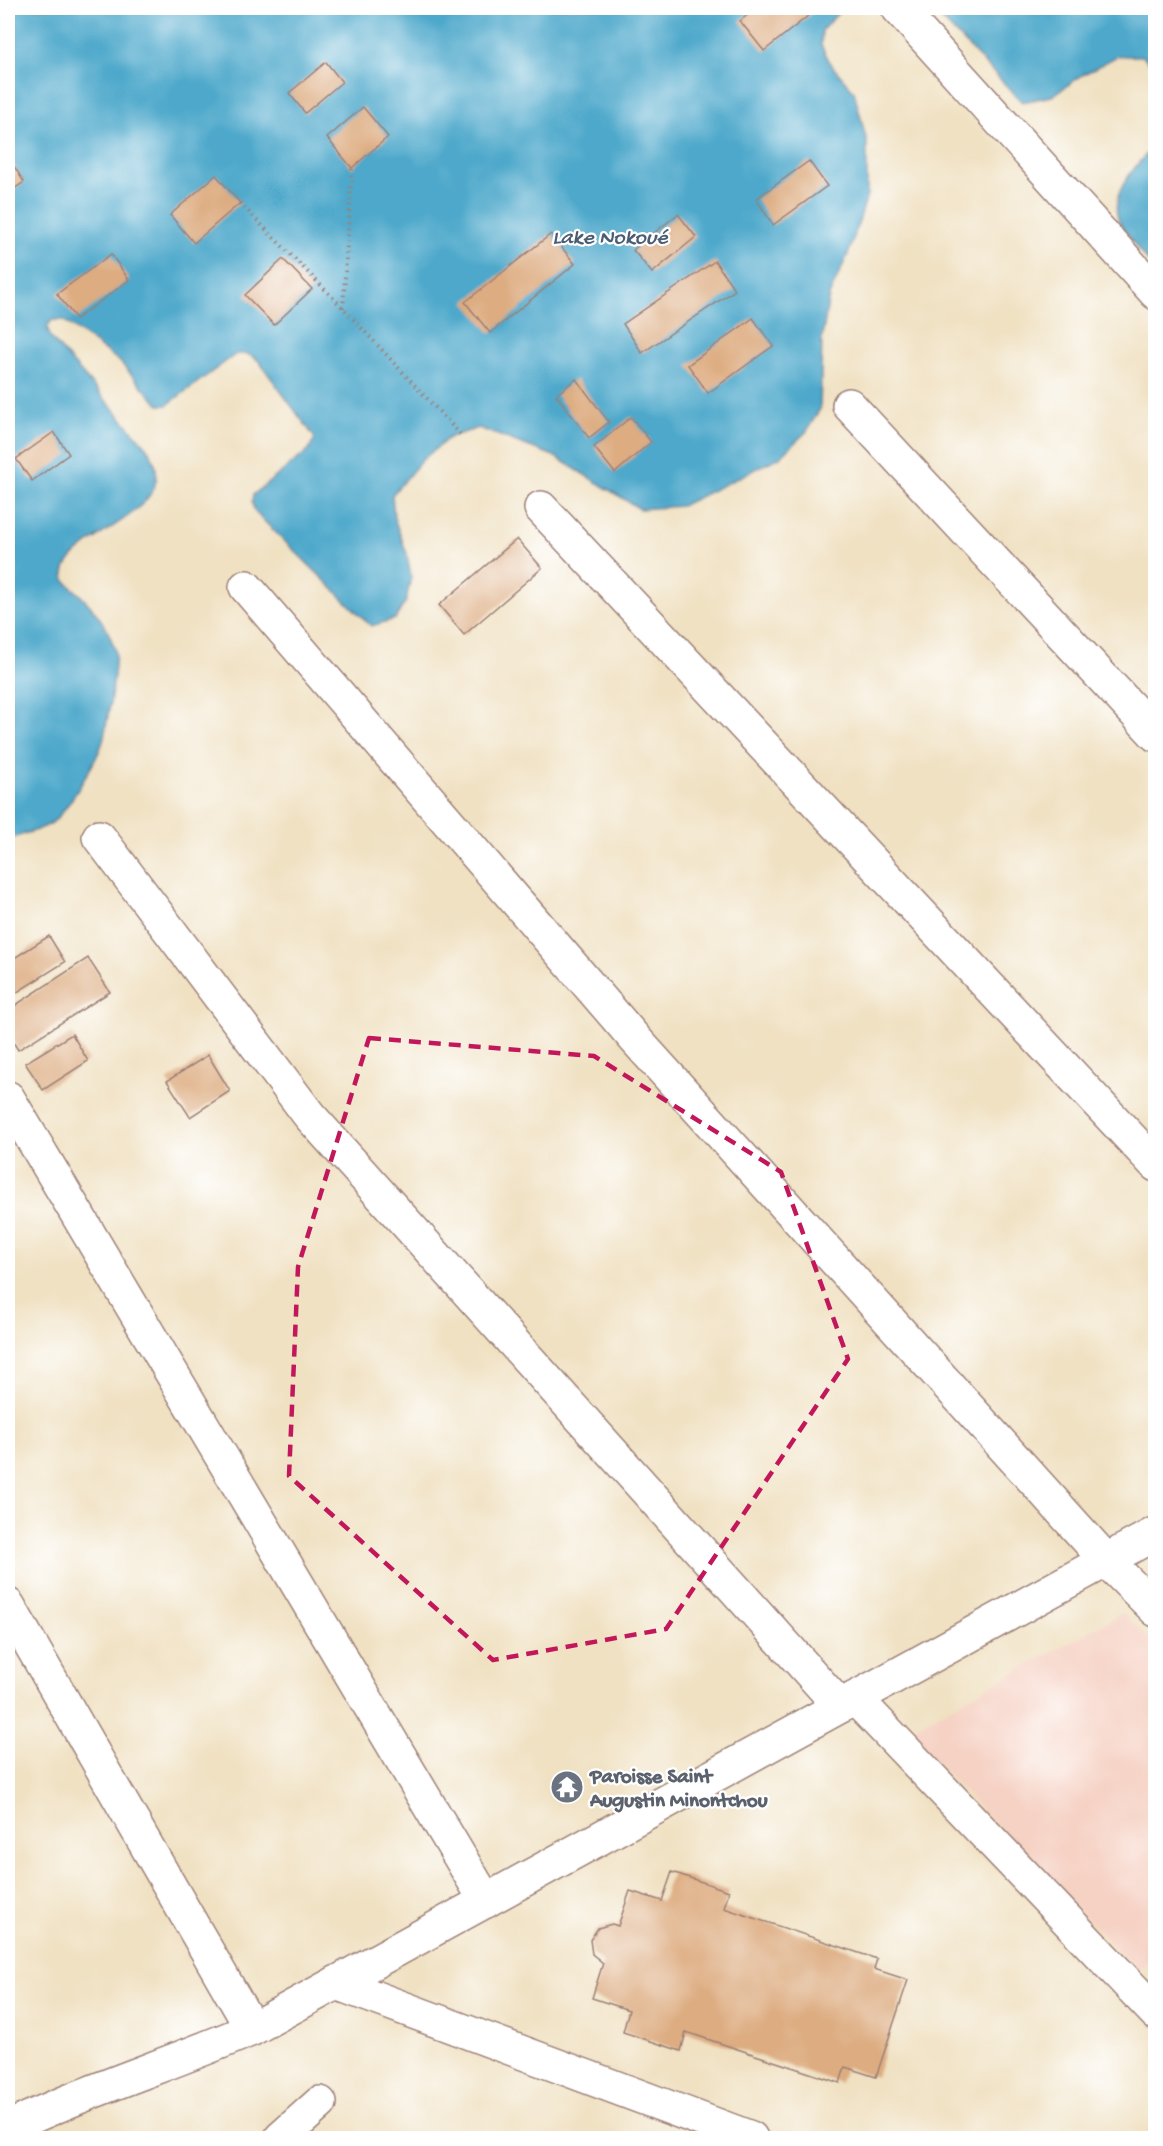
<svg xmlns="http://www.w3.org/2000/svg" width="1163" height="2146" viewBox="0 0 1163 2146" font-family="'Gochi Hand',sans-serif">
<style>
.built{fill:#f6d2c4}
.water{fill:#4da8cb;stroke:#4c647b;stroke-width:1.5}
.building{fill:#ddac80}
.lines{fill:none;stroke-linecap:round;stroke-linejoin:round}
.minor-casing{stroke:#9d8076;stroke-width:36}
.tertiary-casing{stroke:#9d8076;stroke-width:36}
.path{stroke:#9d8076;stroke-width:4;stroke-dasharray:1.5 4.5;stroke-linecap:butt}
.minor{stroke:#fff;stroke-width:33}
.tertiary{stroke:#fff;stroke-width:33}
.marked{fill:none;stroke:#c2185b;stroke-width:4.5;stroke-dasharray:12 8;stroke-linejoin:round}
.labels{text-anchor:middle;stroke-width:4.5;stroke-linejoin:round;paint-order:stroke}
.worship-label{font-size:21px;font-weight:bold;fill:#5b616d;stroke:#fff;text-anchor:start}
.water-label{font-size:22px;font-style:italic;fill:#4b5d73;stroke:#fff}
</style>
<rect width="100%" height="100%" fill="#fff"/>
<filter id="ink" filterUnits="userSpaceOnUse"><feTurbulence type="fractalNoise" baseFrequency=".0167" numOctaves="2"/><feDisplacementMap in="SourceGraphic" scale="12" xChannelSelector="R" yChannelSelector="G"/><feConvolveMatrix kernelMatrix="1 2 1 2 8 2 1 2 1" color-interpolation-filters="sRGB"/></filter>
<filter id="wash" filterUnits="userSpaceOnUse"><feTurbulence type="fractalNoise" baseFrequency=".008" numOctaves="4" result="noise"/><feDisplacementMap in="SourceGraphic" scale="24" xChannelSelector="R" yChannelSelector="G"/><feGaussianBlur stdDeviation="1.35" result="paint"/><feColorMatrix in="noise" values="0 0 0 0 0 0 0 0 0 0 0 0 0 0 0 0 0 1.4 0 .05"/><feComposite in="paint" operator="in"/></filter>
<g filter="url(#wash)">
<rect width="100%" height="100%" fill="#f0e1c2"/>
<path class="built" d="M1123,1613L1155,1646V1953L1138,1971L906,1732Z"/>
<path class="water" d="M8,8H843L822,30L821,45L832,66L854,91L867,142V196L849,252L829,296L822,338L820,409L806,432L780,457L681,506L640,509L554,456L479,428L450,437L422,460L392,495L394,518L407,554L411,577L406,601L395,619L371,626L255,512L252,503L253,495L309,450L315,438L258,360L248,354H236L167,405H159L119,361L63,320H52L47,327L51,338L145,445C190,505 92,526 67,564C64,569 63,576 66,581C70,587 78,592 82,597C98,613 109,629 115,650C118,661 106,731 102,744C96,761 65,815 50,824C38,831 21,834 8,840Z
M931,8H1155V68L1143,56H1117L1084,74L1052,96L1022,102Z
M1155,144V271C1146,258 1125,234 1119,221C1107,193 1139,163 1155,144Z"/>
<g id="blocks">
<path class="building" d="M756,8H818L764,51L740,21Z
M326,62L342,82L305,113L289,93Z
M363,107L388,137L352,168L327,138Z
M10,160L24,182L8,193V161Z
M809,161L827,186L773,225L756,199Z
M216,175L240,203L194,243L170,215Z
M678,214L696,237L652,273L633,250Z
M551,234L575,264L490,333L465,302Z
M111,254L129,280L76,319L57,294Z
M283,259L312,289L274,325L245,295Z
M715,261L735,290L642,353L623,324Z
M753,318L773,346L708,393L688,365Z
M576,379L609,422L589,438L556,395Z
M631,417L651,442L615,473L594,447Z
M54,432L69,454L32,481L16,459Z
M517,539L542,568L464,635L439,605Z
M49,936L65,962L8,998V962Z
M88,958L110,992L18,1050L8,1034V1010Z
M72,1034L88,1061L43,1090L25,1063Z
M208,1055L230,1091L190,1117L167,1081Z
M672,1872L729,1891L724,1908L877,1959L874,1969L908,1980L876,2077L845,2067L840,2083L686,2032L681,2051L623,2032L629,2010L592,1998L603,1963L592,1954L590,1940L598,1928L612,1924L618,1926L630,1891L662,1901Z"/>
</g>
</g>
<g filter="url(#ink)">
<use href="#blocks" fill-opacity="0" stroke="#9d8076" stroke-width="1.5"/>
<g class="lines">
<g class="minor-casing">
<path id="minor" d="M898,8L1156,293
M849,405L1156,735
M541,508L1156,1165
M246,587L636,1040L1106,1560L1156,1610
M99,837L309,1115L840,1706
M8,1098L486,1901
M8,1605L252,2029
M855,1698L1156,2013
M336,1983L751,2138
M281,2138L320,2103"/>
</g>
<g class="tertiary-casing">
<path id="tertiary" d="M8,2128C87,2090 171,2064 252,2029L1156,1533"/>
</g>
<path class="path" d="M240,203L343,308L460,434
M343,308L352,168"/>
<use href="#minor" class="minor"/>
<use href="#tertiary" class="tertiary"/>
</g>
</g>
<path class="marked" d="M369,1038L594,1056L781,1172L848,1359L666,1629L493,1660L289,1476L298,1267Z"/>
<defs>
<g id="temple-disc" transform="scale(1.725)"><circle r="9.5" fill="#6b7280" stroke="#fff"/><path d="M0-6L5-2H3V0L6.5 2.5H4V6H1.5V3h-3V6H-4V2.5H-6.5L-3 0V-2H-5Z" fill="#fff"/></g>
</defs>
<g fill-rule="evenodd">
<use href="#temple-disc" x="567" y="1787"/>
</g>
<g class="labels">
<g class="worship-label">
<text x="590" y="1782">Paroisse Saint<tspan x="590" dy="24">Augustin Minontchou</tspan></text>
</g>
<g class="water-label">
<text x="610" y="243">Lake Nokoué</text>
</g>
</g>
<rect width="1163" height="2146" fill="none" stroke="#fff" stroke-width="30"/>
</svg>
